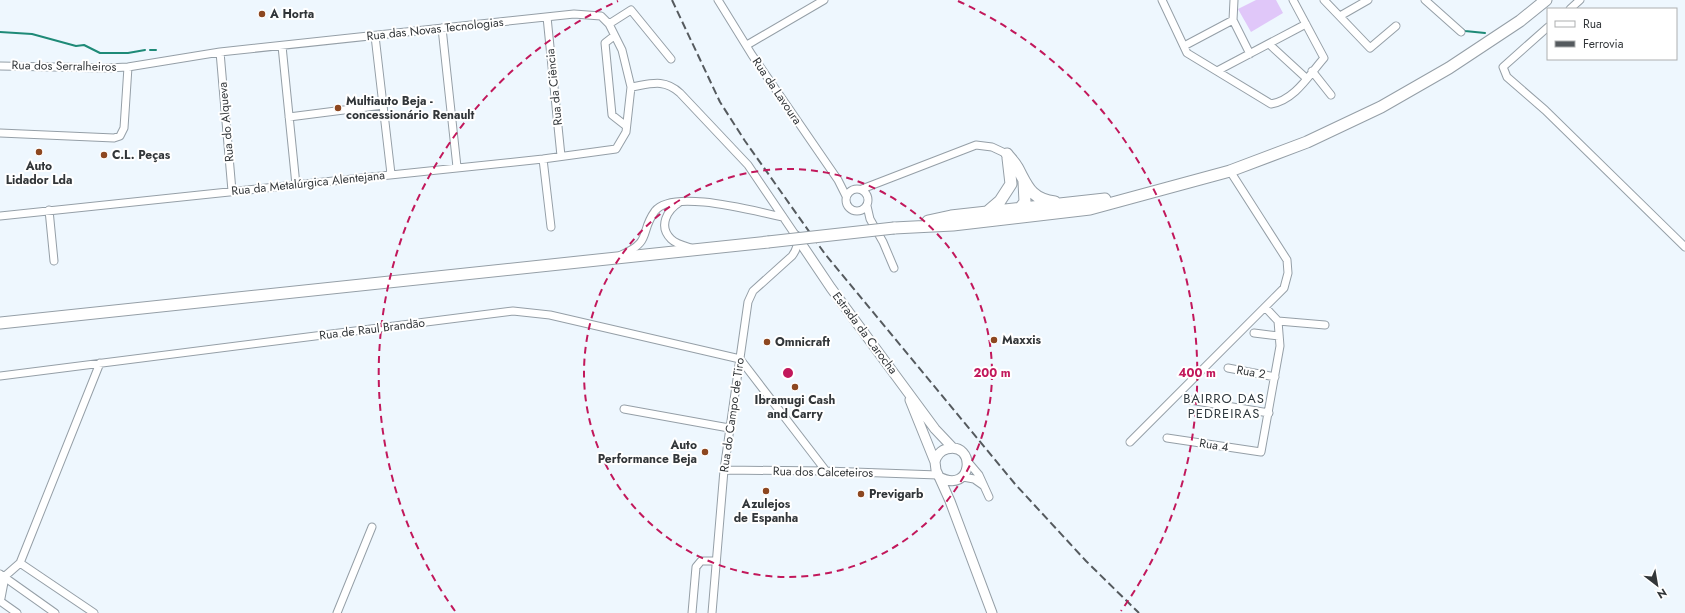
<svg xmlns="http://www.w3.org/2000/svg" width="1685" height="613" viewBox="0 0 1685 613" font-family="Jost,sans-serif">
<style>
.green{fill:#e0c7f9}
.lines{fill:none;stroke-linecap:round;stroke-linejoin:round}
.stream{stroke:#1e8a77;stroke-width:2}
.minor-casing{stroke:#959fa7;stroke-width:9}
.tertiary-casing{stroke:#959fa7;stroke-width:11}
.primary-casing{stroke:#959fa7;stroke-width:13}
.minor{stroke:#fff;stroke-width:7}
.tertiary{stroke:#fff;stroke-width:9}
.primary{stroke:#fff;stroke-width:11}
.rail{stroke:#555a5e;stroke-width:2;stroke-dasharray:8 4;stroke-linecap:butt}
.primary-bridge-casing{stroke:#959fa7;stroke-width:13;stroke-linecap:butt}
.primary-bridge{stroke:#fff;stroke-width:11}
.ring{fill:none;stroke:#c2185b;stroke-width:2;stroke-dasharray:7 5}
.poi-dot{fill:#8d4720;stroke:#fff;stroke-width:1.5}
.labels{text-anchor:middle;stroke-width:4;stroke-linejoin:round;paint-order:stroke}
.poi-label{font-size:12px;font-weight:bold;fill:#323639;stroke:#fff;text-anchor:start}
.street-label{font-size:12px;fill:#323639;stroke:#fff}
.neighbourhood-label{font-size:13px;letter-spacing:1px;fill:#2f383e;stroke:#fff}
.centre{fill:#c2185b;stroke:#fff;stroke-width:2}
.ring-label{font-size:12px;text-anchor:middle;font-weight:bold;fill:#c2185b;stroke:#fff;stroke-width:4;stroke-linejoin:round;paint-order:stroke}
</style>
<rect width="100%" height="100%" fill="#eef7fe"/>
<path class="green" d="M1256,0H1276L1283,13L1251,32L1238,9Z"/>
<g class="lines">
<path class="stream" d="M1462,29L1465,31L1485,33
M0,32L32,34L76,46L84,45L100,53H128L145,50
M150,50H156"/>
<g class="minor-casing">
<path id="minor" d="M718,0L752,55L838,180L846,196
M1162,0L1187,53L1271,104C1295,100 1309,75 1324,58L1293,0
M1234,0L1233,20L1250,54
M1324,0L1370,48L1396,26
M1425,0L1461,32
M1570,9L1580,0
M1340,16L1368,0
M547,17L561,156
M609,24L631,10L671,59
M1548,27L1503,67L1507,77L1545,110L1685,247
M442,28L457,167
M375,36L391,174
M614,36L605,43L612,115L626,126
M1269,44L1306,78
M747,45L824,0
M282,46L296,185
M1184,46L1233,20
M220,52L232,191
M0,66L107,68L128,67L220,52L574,14L601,16L609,24L622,50L631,87L626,132L616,149L543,159L0,216
M1217,71L1306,24
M1312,71L1331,95
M631,87C650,84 664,78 680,93L748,165L796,236C798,245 797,249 792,256L753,291L748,302L724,470L712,613
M289,117L383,105
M0,133L114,138L120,136L124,128L128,67
M543,159L551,227
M846 200a11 11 0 1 1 22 0a11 11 0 1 1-22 0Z
M862,189L976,145L992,147L1007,154
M680,202C667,210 658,226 671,239C676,244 684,246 691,248
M867,206L870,219L883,242L894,268
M49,210L54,261
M621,255C653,241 639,233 655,211C673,188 757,212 783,217
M1278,321L1325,325
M1254,333L1279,336
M740,359L826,471
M1228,368L1275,377
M0,376L513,311L550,315L740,359
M1190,400L1269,413
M624,409L729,428
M1167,438L1261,452L1280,346L1278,321L1265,307
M1130,442L1284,288L1288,273L1287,260L1230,171
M968,462L979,475L989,497
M724,470L826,471L938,475
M963,477L974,479L984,486
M20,563L94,613
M0,574L55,613
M4,577L20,563L100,363
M0,601L17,613
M337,613L372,527
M692,613L696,567L701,561H716"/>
</g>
<g class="tertiary-casing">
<path id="tertiary" d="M796,236L831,288L935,429L953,448
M910,400L935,462L936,470L950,501L992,613
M935,462C936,456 941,450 947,449C976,441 974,495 939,477
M0,598L4,577"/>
</g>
<g class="primary-casing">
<path id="primary" d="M1007,154C1010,158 1014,162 1017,167C1027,185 1030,199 1055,202
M1017,212L1025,202L1024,182
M986,213L1000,201L1011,184L1008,158
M928,221L951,216L1105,199
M894,228L953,225L1090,209L1230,171L1307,142L1381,107L1449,68L1520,21L1546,0
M0,323L768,242"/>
</g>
<use href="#minor" class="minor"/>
<use href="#tertiary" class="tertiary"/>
<use href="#primary" class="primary"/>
<path class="rail" d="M672,0L720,102L745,141L825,254L1015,484L1086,561L1139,613"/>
<g class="primary-bridge-casing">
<path id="primary-bridge" d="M768,242L894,228"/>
</g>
<use href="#primary-bridge" class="primary-bridge"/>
</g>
<g class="ring">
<circle cx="788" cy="373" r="204"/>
<path d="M455 611A409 409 0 0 1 618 1M958 1A409 409 0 0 1 1121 611"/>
</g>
<g class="poi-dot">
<circle cx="262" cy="14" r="4"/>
<circle cx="338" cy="108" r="4"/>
<circle cx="39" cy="152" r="4"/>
<circle cx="104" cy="155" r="4"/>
<circle cx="994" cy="340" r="4"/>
<circle cx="767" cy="342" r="4"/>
<circle cx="795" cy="387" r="4"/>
<circle cx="705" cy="452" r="4"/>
<circle cx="766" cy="491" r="4"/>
<circle cx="861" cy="494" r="4"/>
</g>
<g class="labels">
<g class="poi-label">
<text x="270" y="18">A Horta</text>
<text x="346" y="105">Multiauto Beja -<tspan x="346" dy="14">concessionário Renault</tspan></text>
<text x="112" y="159">C.L. Peças</text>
<text x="39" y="170" text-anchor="middle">Auto<tspan x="39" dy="14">Lidador Lda</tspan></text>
<text x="1002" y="344">Maxxis</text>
<text x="775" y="346">Omnicraft</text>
<text x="795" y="404" text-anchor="middle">Ibramugi Cash<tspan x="795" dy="14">and Carry</tspan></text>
<text x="697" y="449" text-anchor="end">Auto<tspan x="697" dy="14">Performance Beja</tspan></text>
<text x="869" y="498">Previgarb</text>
<text x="766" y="508" text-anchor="middle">Azulejos<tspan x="766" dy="14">de Espanha</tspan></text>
</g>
<g class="street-label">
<text transform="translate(435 29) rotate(-6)" y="4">Rua das Novas Tecnologias</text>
<text transform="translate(64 66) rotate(1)" y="4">Rua dos Serralheiros</text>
<text transform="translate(554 87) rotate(-96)" y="4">Rua da Ciência</text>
<text transform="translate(777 91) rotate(56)" y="4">Rua da Lavoura</text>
<text transform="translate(226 122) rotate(-95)" y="4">Rua do Alqueva</text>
<text transform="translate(308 183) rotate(-6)" y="4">Rua da Metalúrgica Alentejana</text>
<text transform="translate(372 329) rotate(-7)" y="4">Rua de Raul Brandão</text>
<text transform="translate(865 333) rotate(53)" y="4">Estrada da Carocha</text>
<text transform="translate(1251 372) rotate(10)" y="4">Rua 2</text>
<text transform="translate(732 415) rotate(-82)" y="4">Rua do Campo de Tiro</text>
<text transform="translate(1214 445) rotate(9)" y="4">Rua 4</text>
<text transform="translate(823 472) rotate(1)" y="4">Rua dos Calceteiros</text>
</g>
<g class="neighbourhood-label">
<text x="1224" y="403">BAIRRO DAS<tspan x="1224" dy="15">PEDREIRAS</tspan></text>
</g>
</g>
<circle cx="788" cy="373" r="6" class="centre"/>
<g class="ring-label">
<text x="992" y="377">200 m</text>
<text x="1197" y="377">400 m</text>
</g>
<rect x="1547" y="8" width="130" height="52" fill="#ffffff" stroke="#adafb0"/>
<rect x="1555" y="21" width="20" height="6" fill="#ffffff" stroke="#adafb0"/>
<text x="1583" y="28" font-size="12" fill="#323639">Rua</text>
<rect x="1555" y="41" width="20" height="6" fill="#555a5e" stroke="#adafb0"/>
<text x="1583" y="48" font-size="12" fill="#323639">Ferrovia</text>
<g transform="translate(1657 585) rotate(149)" stroke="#ffffff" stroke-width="3" paint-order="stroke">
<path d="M0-3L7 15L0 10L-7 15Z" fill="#323639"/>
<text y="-6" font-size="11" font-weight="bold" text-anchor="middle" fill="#323639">N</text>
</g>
</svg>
